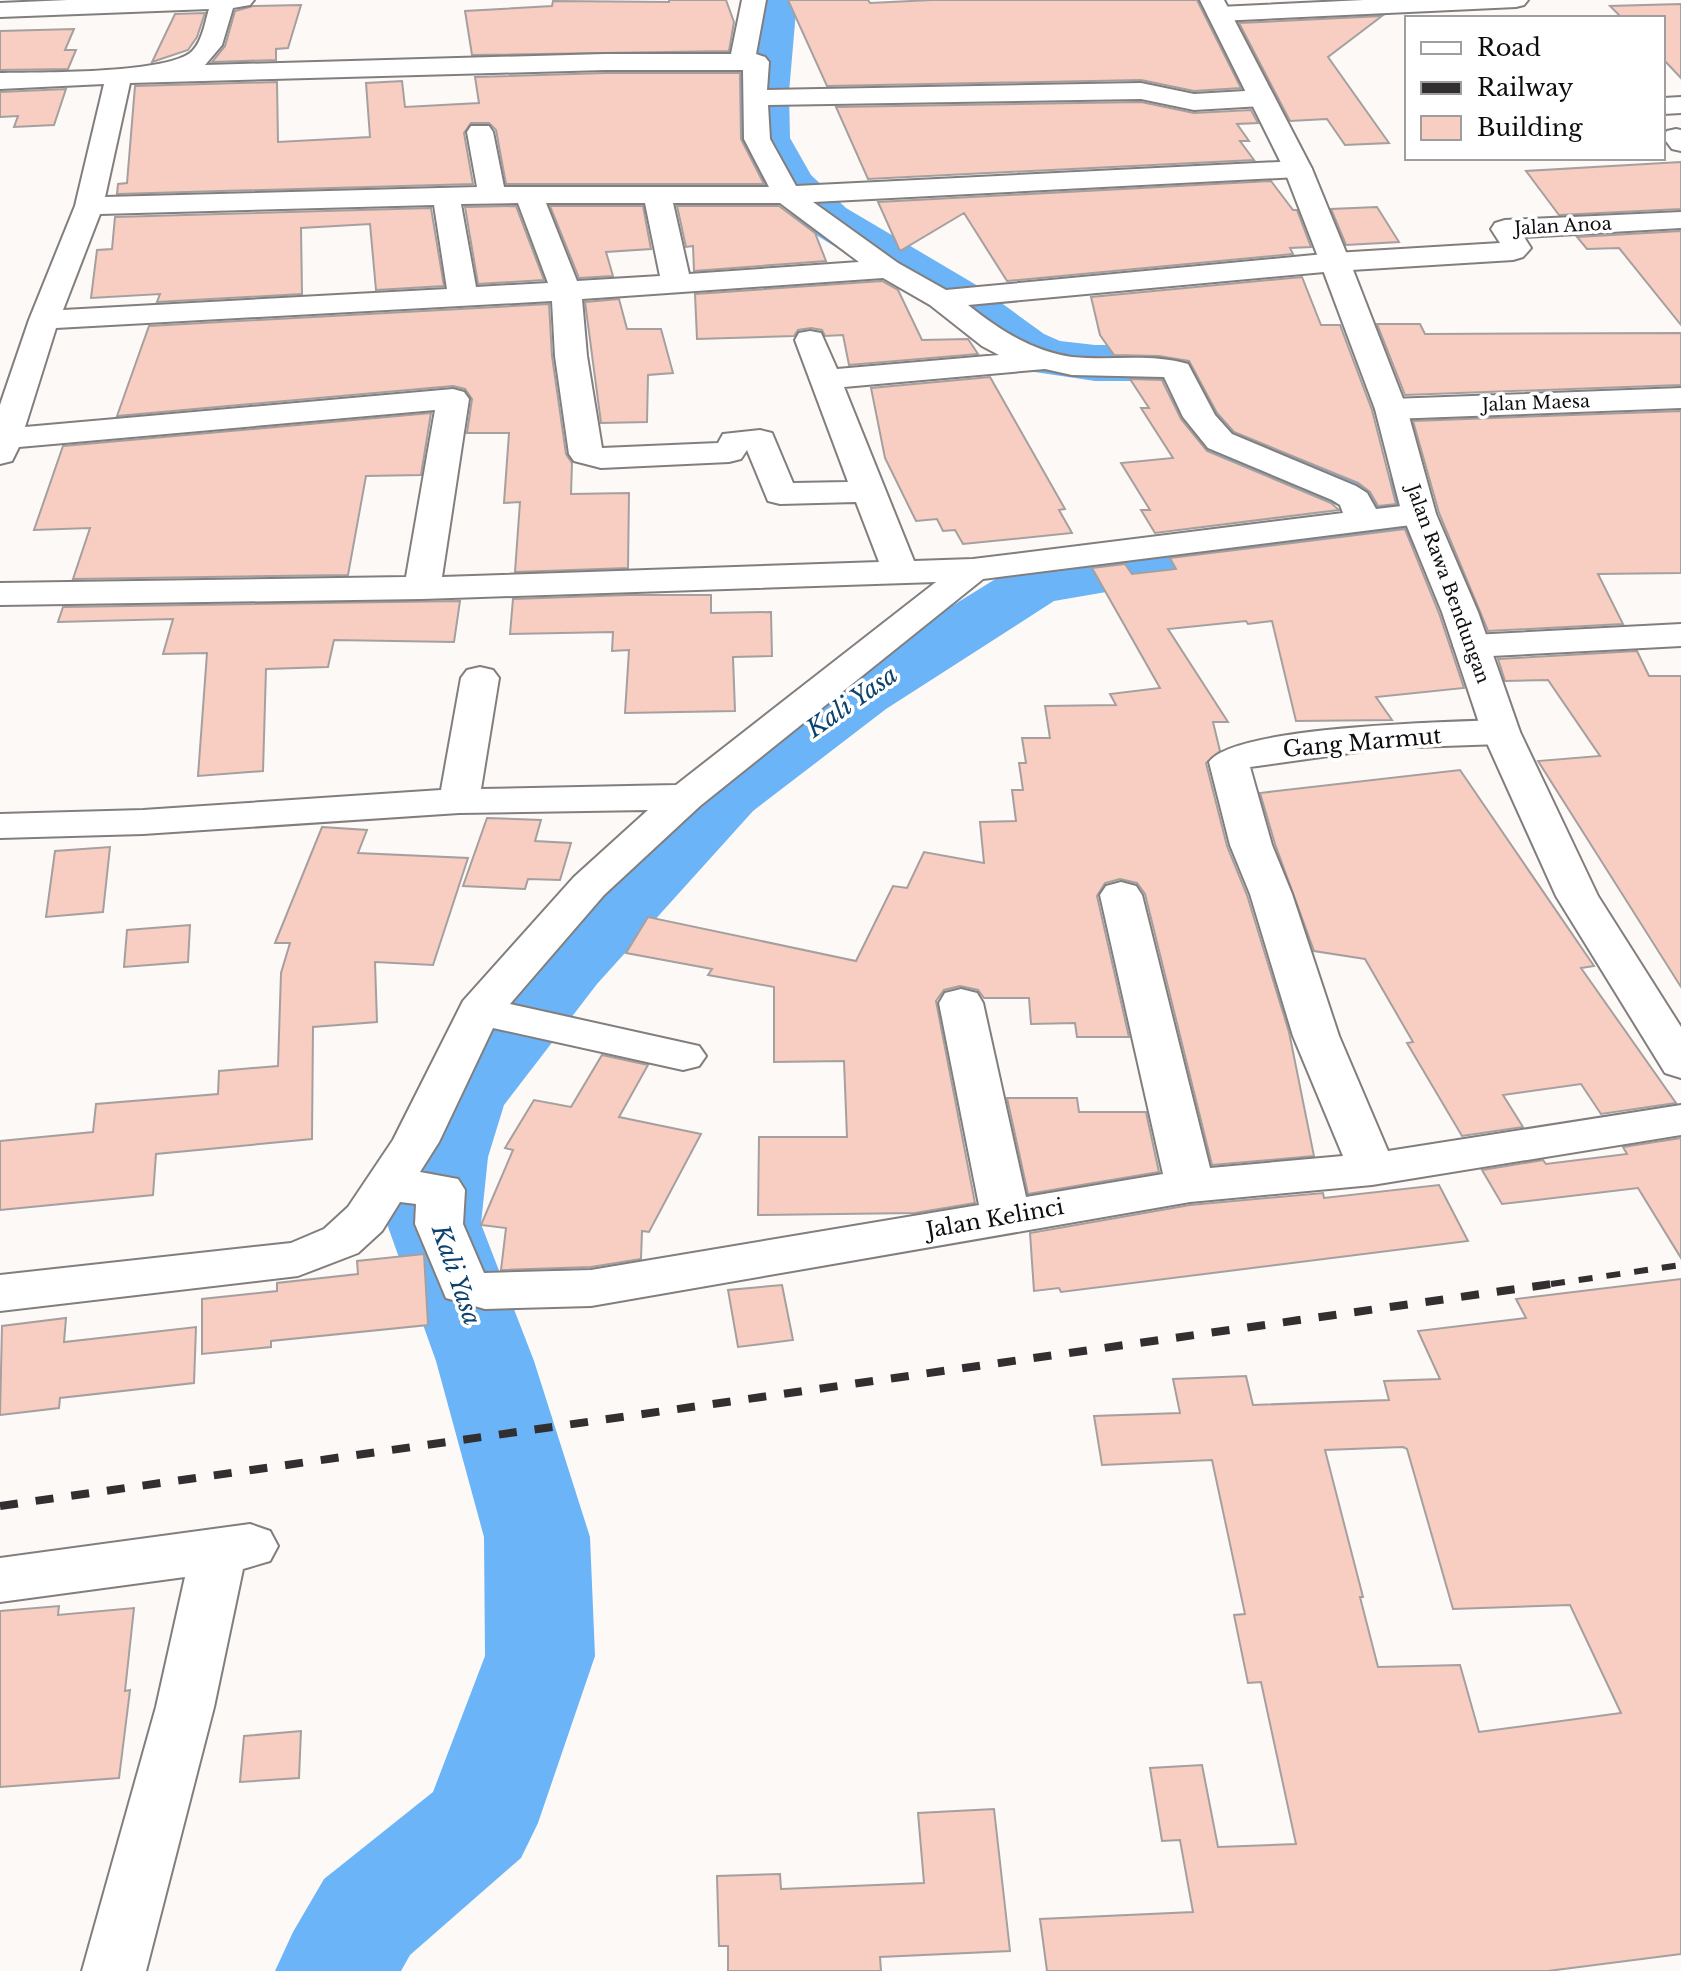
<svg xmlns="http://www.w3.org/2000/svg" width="1681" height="1971" viewBox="0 0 1681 1971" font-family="'Libre Baskerville',serif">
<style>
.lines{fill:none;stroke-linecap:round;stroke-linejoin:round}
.river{fill:#6bb4f8;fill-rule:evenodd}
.building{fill:#f7cec1;stroke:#a5a09f;stroke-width:2;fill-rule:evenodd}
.minor-casing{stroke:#827e7d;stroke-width:4}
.tertiary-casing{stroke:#827e7d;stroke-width:4}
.minor{fill:#fff;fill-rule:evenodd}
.tertiary{fill:#fff;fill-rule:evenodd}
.rail-far1{stroke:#312f2f;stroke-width:6;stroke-dasharray:14 14;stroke-linecap:butt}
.rail{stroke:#312f2f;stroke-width:8;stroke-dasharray:18 18;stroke-linecap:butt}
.labels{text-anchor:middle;stroke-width:7;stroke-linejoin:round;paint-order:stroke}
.far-street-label{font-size:18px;fill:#0f0d0d;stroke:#fff}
.street-label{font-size:22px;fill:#0f0d0d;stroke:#fff}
.water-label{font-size:24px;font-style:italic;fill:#0c426e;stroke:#fff}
</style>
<rect width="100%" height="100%" fill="#fdf9f7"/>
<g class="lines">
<path class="river" d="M751,0H797L789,92L790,138L811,175L846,208L978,286L1044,334L1060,341L1095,345H1193L1214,350L1223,363L1234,403L1250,425L1359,471L1401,480L1434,531L1424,545L1401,551L1228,571L1054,601L886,709L753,811L597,984L504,1105L488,1157L481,1224L534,1361L590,1537L595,1656L538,1823L521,1858L410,1955L401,1971H275L293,1932L324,1879L433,1792L485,1656L484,1537L436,1361L387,1224L398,1157L417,1099L430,1079L539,948L699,779L834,679L1010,570L1228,531L1359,516L1355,509L1319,501L1206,451L1173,404L1168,381H1095L1028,371L1002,360L938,310L808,230L770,194L740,138L739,92Z"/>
</g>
<path class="building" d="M669,0H726L734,22L729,51L472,55L465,11L552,6L553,1L669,2Z
M788,0H868L870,3L932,0H1197L1241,88L1194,91L1141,80L827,86Z
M1681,4V78L1663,59V18H1622L1610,6Z
M301,5L288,48L276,49V60L212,62L225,46L235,11L253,6Z
M205,13L197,37L188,50L152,62L175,14Z
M1382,16L1328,57L1389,143L1345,145L1327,119L1290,121L1239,23Z
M74,29L65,50H76L68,69L0,70V31Z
M605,73H740L741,139L764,184H506L496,130L489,123H471L464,133L473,184L117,194L118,184L127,183L135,86L277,82L278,142L370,137L366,83L402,81L405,107L479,103L475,77Z
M66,89L54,125L14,127L18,116L0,117V92Z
M1141,102L1194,113L1251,110L1258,123L1237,124L1249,141H1240L1254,160L868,179L836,107Z
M1681,162V209L1559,215L1526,171Z
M1271,181L1293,210H1297L1311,247L1290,248L1293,254L1007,281L964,213L900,251L878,202Z
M516,206L544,280L478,284L465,207Z
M550,206H643L651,249L606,252L613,276L579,278Z
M677,206H779L815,233L826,261L694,271L693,246L686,247Z
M1377,207L1399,242L1346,245L1331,209Z
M431,208L444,286L376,290L370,224L301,228L302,294L157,302L160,294L91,298L97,250L112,249L115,217Z
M1681,231V325L1619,248L1587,249L1577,237Z
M1302,277L1321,325H1340L1372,410L1396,504L1378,506L1370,492L1358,483L1234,432L1217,413L1189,361L1159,356L1114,355L1100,335L1091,297Z
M882,281L898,290L922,340L968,339L978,354L849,365L843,335L825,336L822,330L811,328L798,330L794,336L697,339L695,294Z
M619,299L627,329H661L673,373L648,375L647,422L601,423L585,302Z
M549,304L552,356L566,454L572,463L571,494L629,493L628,568L515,572L520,502L504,503L509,433H467L472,399L465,389L453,386L117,416L149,326Z
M1377,324H1420L1425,334L1681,333V385L1405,395Z
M990,377L1065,509L1059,510L1072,533L963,544L955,530L943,531L937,519L916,521L885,458L871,388Z
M1130,379L1162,380L1181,419L1207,451L1331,503L1339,510L1155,533L1141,510H1150L1121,463L1173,458L1141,408H1149Z
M1681,411V573L1598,574L1623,624L1488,631L1439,513L1413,421Z
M431,413L421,475L366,476L348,575L73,579L90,528L34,530L63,446Z
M1405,529L1439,613L1464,688L1376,697L1392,720L1296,721L1272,621L1248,624L1246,621L1168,629L1228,722H1213L1220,751L1206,763L1227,846L1247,895L1289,1032L1314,1156L1212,1165L1145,894L1137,883L1120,879L1105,883L1097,896L1129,1037H1077L1075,1023L1031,1024L1029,998H984L978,990L960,986L944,990L936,1001L975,1203L915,1213L758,1215L759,1137H847L844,1061L774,1062V987L708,975L712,969L626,953L648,917L856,961L893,886L907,888L924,852L984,863L980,822L1016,821L1012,790H1023L1019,763H1026L1022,738H1050L1045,706L1116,705L1110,694L1160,688L1092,568L1125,564L1132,574L1176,569L1170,558Z
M628,595H711V613L771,612L772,656L733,657L735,711L625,713L629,650L612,651L613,632L510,634L513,599Z
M460,601L454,642L334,640L328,667L266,669L263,771L198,776L207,653L163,654L173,619L58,622L63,607Z
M1637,651L1649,676H1681V987L1538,761L1600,756L1548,680L1505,681L1498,659Z
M1460,770L1594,966L1581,968L1676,1103L1601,1114L1581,1084L1503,1095L1523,1127L1462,1136L1407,1043L1413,1042L1365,959L1314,951L1275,844L1260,793Z
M487,818L541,820L535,841L571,843L560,880L528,879L525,889L463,886Z
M322,827L367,830L358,853L468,858L433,965L375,962L377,1022L313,1027L312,1139L156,1154L153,1195L0,1210V1141L93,1132L96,1104L218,1094L219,1071L278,1066L281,973L290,943H275Z
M110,847L103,912L46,917L55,851Z
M190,925L188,962L124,967L127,930Z
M602,1055L648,1065L619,1117L701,1134L649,1232L642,1231L641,1259L591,1267L501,1270L506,1228L481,1225L513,1150L505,1148L534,1100L571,1107Z
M1007,1098H1077L1079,1112H1146L1159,1172L1028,1194Z
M1681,1138V1258L1638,1188L1502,1204L1482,1170L1543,1160L1546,1164L1627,1154L1623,1147Z
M1439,1185L1468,1241L1061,1292L1059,1288L1034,1291L1030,1233L1190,1205L1323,1193L1324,1198Z
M424,1254L428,1325L271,1341V1347L202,1354V1299L277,1291V1283L358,1274L357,1261Z
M1681,1279V1954L1548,1971H1047L1040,1919L1193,1912L1180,1840L1162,1841L1150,1768L1202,1765L1218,1847L1296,1844L1261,1682L1248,1683L1234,1615L1245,1614L1212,1460L1102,1465L1094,1416L1180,1413L1173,1379L1246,1376L1253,1405L1389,1400L1384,1381L1440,1379L1418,1331L1526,1318L1516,1299ZM1403,1447L1407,1449L1453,1609L1570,1605L1621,1713L1479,1732L1460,1665L1378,1667L1360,1597H1363L1325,1450Z
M782,1285L793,1340L738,1347L728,1290Z
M66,1318L64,1342L196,1327L194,1383L60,1398L59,1408L0,1415L2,1326Z
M59,1606L58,1615L134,1608L125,1691L130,1690L119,1778L0,1787V1611Z
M301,1731L299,1778L240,1782L244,1736Z
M994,1809L1010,1951L880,1957L881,1971H728V1946H719L717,1876L780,1874L781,1889L924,1883L918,1813Z"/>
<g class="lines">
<g class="minor-casing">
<path id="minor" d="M68,0H254L250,5L233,8L222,45L205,65L605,54H731L742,0H766L756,54L765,57L769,62L767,90L1141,83L1194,94L1262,90L1271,93L1275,98L1271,103L1262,106L1194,110L1141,99L768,105L770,139L796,186L1298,161L1308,163L1312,169L1308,175L1298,177L813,202L898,263L946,290L1335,253L1500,243L1491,229L1495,223L1505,220L1681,212V228L1524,237L1531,248L1523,257L1513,260L1335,271L968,305C1000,330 1031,351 1072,357C1112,361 1149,353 1188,364L1215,415L1232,434L1356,486L1367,493L1376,509L1419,504L1431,507L1436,514L1431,521L1419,524L983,579L700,806L604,895L510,1004L699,1046L706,1056L699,1066L683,1070L493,1028L439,1142L420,1172L458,1179L465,1190L463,1224L484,1273L591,1270L979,1205L939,1003L945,993L961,989L977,993L983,1003L1026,1197L1163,1174L1100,895L1106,886L1121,882L1136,886L1142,895L1210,1168L1343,1156L1293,1036L1250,894L1230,845L1209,762C1234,726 1451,722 1501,720L1515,724L1520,732L1515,740L1501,744L1386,748L1250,767L1272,845L1292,894L1339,1036L1388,1151L1681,1105V1135L1372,1185L1190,1202L591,1306L485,1309L446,1298L415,1224L416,1204L400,1202L382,1231L358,1253L298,1276L0,1311V1275L291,1243L324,1229L348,1207L393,1140L463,1001L574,877L648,810L459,813L143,834L0,838V814L143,810L441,790L461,678L467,670L480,667L493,670L499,678L481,789L676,785L936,582L422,599L0,605V583L406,577L435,410L19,447L12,461L0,464V405L29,320L75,206L104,84L0,89V73C40,72 161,74 190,53C202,44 205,22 209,9L0,17V3ZM605,70H743L744,139L769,187H504L493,132L489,126H471L467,132L477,187L105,197L130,83ZM518,203L548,283L476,287L461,204ZM546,203H645L660,276L577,281ZM673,203H780L859,262L689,274ZM434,205L447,289L63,310L100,214ZM883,278L930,305L982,346L999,355L837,369L821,333L810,331L799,333L795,340L848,482L793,483L772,433L760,430L723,434L718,443L602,448L587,356L582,299ZM552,301L555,356L569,454L574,461L601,468L729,462L741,459L747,450L768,501L780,504L856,502L879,562L442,577L469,399L464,392L453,389L25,427L56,328ZM1045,369L1072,375L1164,377L1183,417L1208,448L1332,500L1340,505L1343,513L973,559L914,561L844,387Z
M1364,0H1528L1524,5L1516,7L1219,21L1210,19L1207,14L1210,9L1219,7Z
M1681,97V113L1663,114V98Z
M1676,129L1681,130V151L1672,149L1663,137L1667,131Z
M1681,388V408L1391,419L1380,416L1375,409L1380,402L1391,399Z
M1681,624V646L1472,657L1459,654L1453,646L1459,638L1472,635Z
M250,1524L270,1531L278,1546L270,1561L243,1569L214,1707L146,1971H82L156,1707L185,1577L0,1602V1558Z"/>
</g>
<g class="tertiary-casing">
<path id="tertiary" d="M1200,0H1224L1312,169L1350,262L1407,409L1436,514L1478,612L1520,732L1598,896L1681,1027V1078L1665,1073L1556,896L1482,732L1442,612L1402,514L1375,409L1320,262L1284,169Z"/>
</g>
<use href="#minor" class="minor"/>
<use href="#tertiary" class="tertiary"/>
<path class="rail-far1" d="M1551,1284L1681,1265"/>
<path class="rail" d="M0,1506L1565,1282"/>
</g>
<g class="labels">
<g class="far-street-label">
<text transform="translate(1563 226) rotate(-3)" y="6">Jalan Anoa</text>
<text transform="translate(1536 403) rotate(-2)" y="6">Jalan Maesa</text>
<text transform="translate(1448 584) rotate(70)" y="6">Jalan Rawa Bendungan</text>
</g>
<g class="street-label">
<text transform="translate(1362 742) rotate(-5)" y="8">Gang Marmut</text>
<text transform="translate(995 1218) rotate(-10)" y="8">Jalan Kelinci</text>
</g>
<g class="water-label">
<text transform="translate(852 702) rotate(-35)" y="8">Kali Yasa</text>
<text transform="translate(456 1275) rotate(71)" y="8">Kali Yasa</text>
</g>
</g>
<rect x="1405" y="16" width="260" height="144" fill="#ffffff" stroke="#9f9e9e" stroke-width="2"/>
<rect x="1421" y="42" width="40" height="12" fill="#ffffff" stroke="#9f9e9e" stroke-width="2"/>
<text x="1477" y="56" font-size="24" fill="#0f0d0d">Road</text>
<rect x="1421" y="82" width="40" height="12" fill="#312f2f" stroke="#9f9e9e" stroke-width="2"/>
<text x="1477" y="96" font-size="24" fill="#0f0d0d">Railway</text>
<rect x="1421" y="116" width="40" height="24" fill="#f7cec1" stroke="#9f9e9e" stroke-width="2"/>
<text x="1477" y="136" font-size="24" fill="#0f0d0d">Building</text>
</svg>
